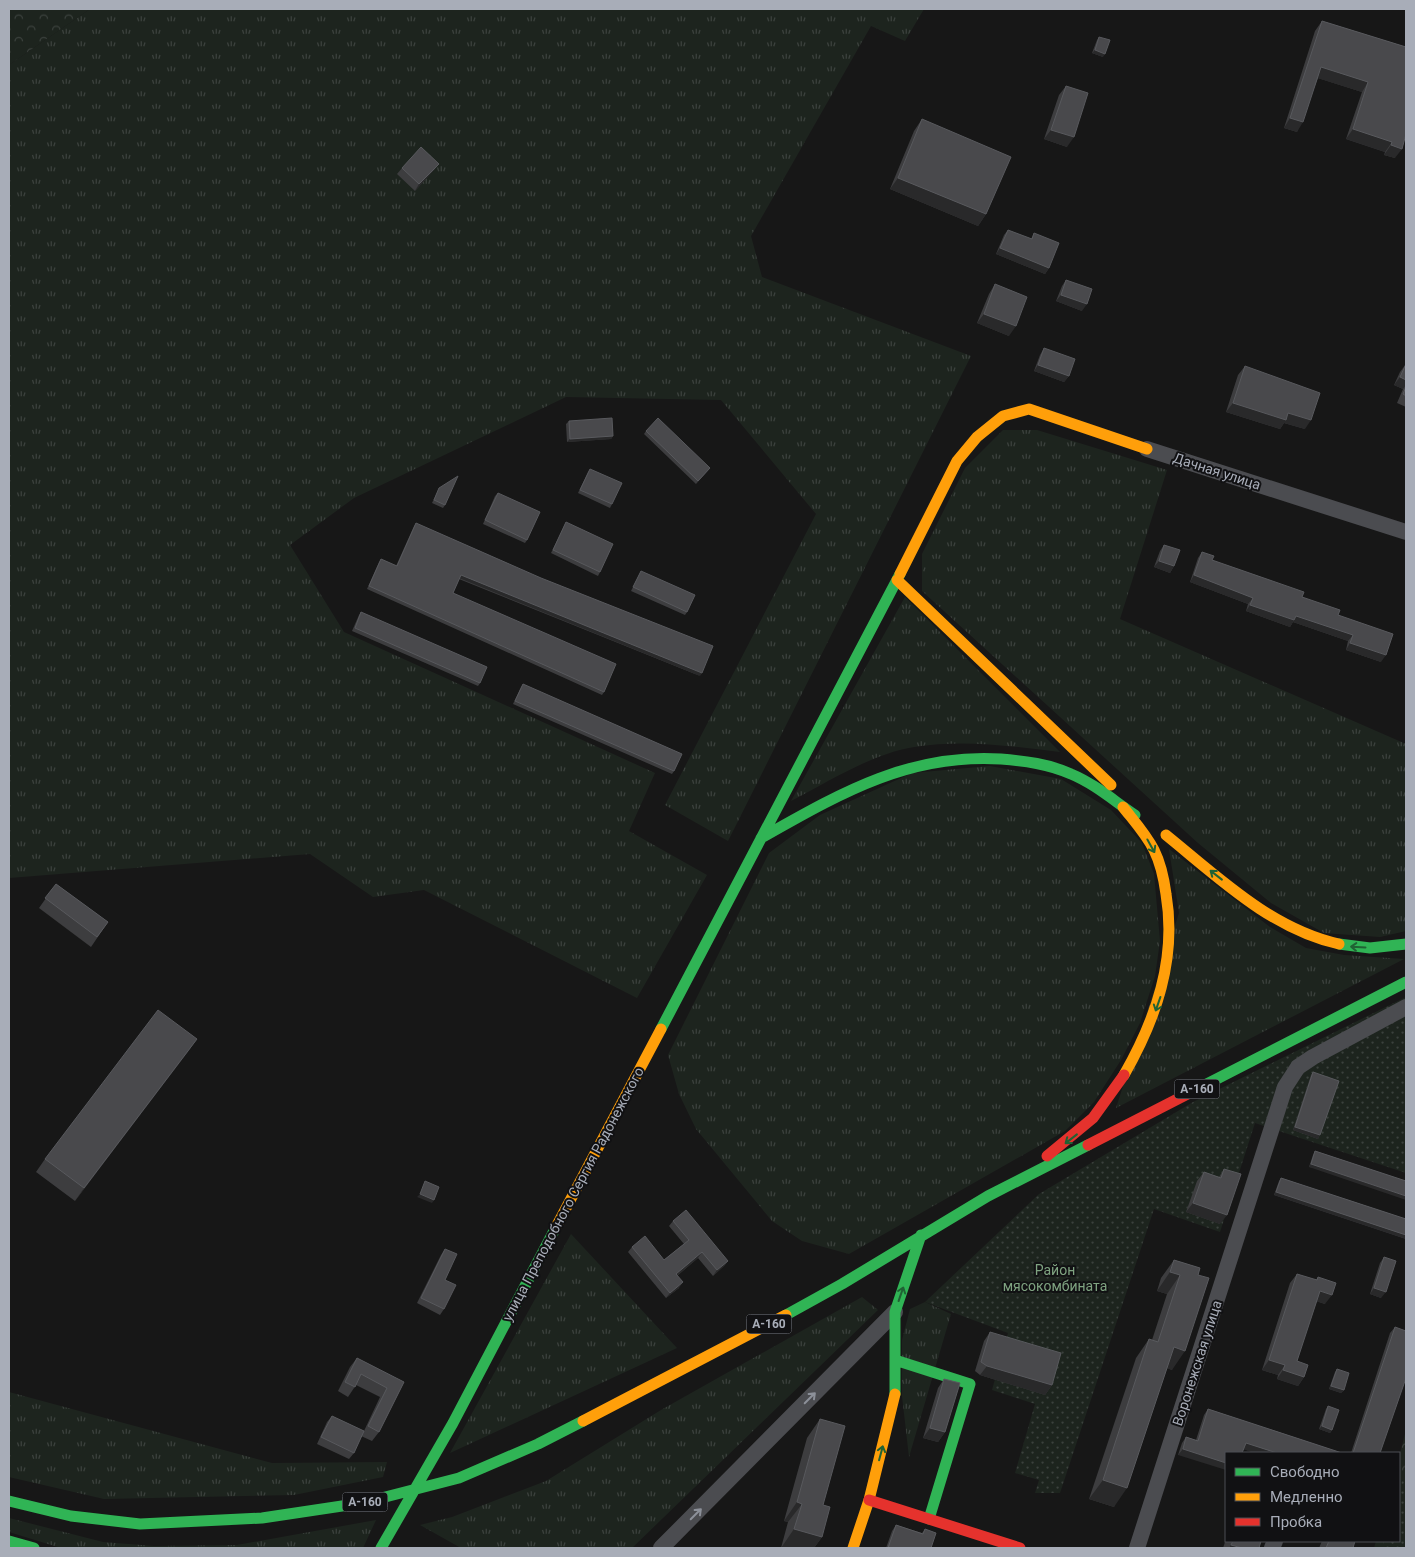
<svg xmlns="http://www.w3.org/2000/svg" width="1415" height="1557" viewBox="0 0 1415 1557" font-family="Roboto,sans-serif">
<style>
.grass{fill:url(#grass-tufts)}
.forest{fill:url(#forest-crowns)}
.garden{fill:url(#garden-dots)}
.lines{fill:none;stroke-linecap:round;stroke-linejoin:round}
.street{stroke:#4b4c50;stroke-width:16}
.fast{stroke:#30b455;stroke-width:11}
.slow{stroke:#ff9f0a;stroke-width:11}
.jam{stroke:#e5322d;stroke-width:11}
.wall{fill:#3d3d3f}
.shaded-wall{fill:#29292a}
.building{fill:#49494c;stroke:#58595d}
.oneway{stroke:#206234}
.oneway2{stroke:#8c9099}
.labels{text-anchor:middle;stroke-width:4;stroke-linejoin:round;paint-order:stroke}
.shield{fill:#111113;stroke:#7b7e86;stroke-width:1}
.shield-label{font-size:12px;font-weight:bold;fill:#a8adb8}
.street-label{font-size:14px;fill:#a8adb8;stroke:#111113}
.park-label{font-size:14px;fill:#7fa381;stroke:#111113}
</style>
<defs>
<pattern id="grass-tufts" width="24" height="20" patternUnits="userSpaceOnUse" patternTransform="scale(1.25)"><rect width="24" height="20" fill="#1d241e"/><path d="M3 7l-1-3M5 7V3M7 7l1-3M15 17l-1-3M17 17v-4M19 17l1-3" fill="none" stroke="#3b413d"/></pattern>
<pattern id="forest-crowns" width="20" height="18" patternUnits="userSpaceOnUse" patternTransform="scale(1.25)"><rect width="20" height="18" fill="#1d241e"/><path d="M2 6a3 3 0 1 1 6 0M12 15a3 3 0 1 1 6 0" fill="none" stroke="#3b413d"/></pattern>
<pattern id="garden-dots" width="8" height="8" patternUnits="userSpaceOnUse" patternTransform="scale(1.25)"><rect width="8" height="8" fill="#1d241e"/><path d="M2 2h.1M6 6h.1" fill="none" stroke="#3b413d" stroke-width="1.8" stroke-linecap="round"/></pattern>
</defs>
<rect width="100%" height="100%" fill="#171717"/>
<path class="grass" d="M90,9H924L905,41L871,26L751,236L762,277L971,356L728,841L665,805L816,514L721,400L566,397L354,498L290,545L344,632L655,773L629,831L707,875L637,998L424,890L373,897L310,854L9,878V65Z
M1003,430H1037L1167,470L1120,619L1406,744V931L1380,937L1324,933L1271,903L1198,843L922,591V554L965,468Z
M905,597L1060,752C1011,746 963,739 914,747C871,754 830,781 791,801Z
M990,766L1061,779L1111,810L1142,843L1154,874L1160,941L1155,976L1140,1023L1121,1060L1094,1102L1065,1131L849,1254L802,1241L772,1221L696,1129L679,1094L668,1055L769,853L820,815L912,773Z
M1169,849L1270,927L1306,948L1344,955L1404,959L1116,1108L1179,913Z
M571,1234L677,1348L450,1453Z
M862,1297L878,1310L632,1548H461L420,1525L452,1517L546,1481L661,1410Z
M925,1302L951,1314L909,1457L902,1396V1340L910,1309Z
M9,1392L272,1463L387,1462L383,1477L294,1495L104,1499L9,1477Z
M9,1518L103,1542L154,1546L237,1545L376,1520L363,1548H61L9,1532Z"/>
<path class="forest" d="M9,9H90L9,65Z
M1406,1430V1548H1374L1376,1541H1399V1457Z"/>
<path class="garden" d="M1406,997V1173L1255,1123L1220,1232L1154,1209L1060,1493H1035L1039,1480L1015,1473L1035,1404L992,1390L1008,1333L925,1302L1039,1194L1193,1102Z
M1406,1467V1548H1382L1384,1541H1399V1491Z"/>
<g class="lines">
<path class="street" d="M1147,449L1406,532
M661,1548L895,1312
M1137,1548L1285,1087L1298,1067L1313,1057L1406,1007
M1272,1548L1275,1541"/>
<path class="fast" d="M761,838C839,794 908,753 1001,759C1025,761 1049,764 1071,774C1095,784 1114,801 1135,815
M1339,944L1370,948L1406,944
M661,1029L900,574
M1203,1086L1406,982
M786,1315L842,1284L988,1196L1088,1145
M895,1360L970,1384L929,1519
M895,1394V1312L921,1235
M9,1501L71,1516L140,1524L262,1518L362,1503L459,1478L538,1444L583,1421
M9,1541L34,1548
M381,1548L453,1423L556,1227"/>
<path class="slow" d="M900,574L957,461L977,437L1003,416L1029,409L1147,449
M897,580L1111,785
M1123,807C1134,821 1146,834 1154,850C1161,864 1164,879 1166,894C1177,959 1156,1019 1124,1075
M1166,835C1218,877 1271,929 1339,944
M556,1227L661,1029
M583,1421L786,1315
M853,1548L869,1500L895,1394"/>
<path class="jam" d="M1088,1145L1203,1086
M1047,1156L1093,1118L1124,1075
M869,1500L1020,1548"/>
</g>
<path class="wall" d="M1322,21L1406,47L1395,158L1384,155L1385,152L1346,139L1362,92L1318,78L1297,132L1284,128L1315,31Z
M1099,37L1103,57L1092,53L1097,40Z
M1066,86L1067,147L1044,139L1059,95Z
M922,119L986,214L978,226L890,189L914,131Z
M439,164L434,170L415,191L397,174L402,168Z
M1008,230L1031,239L1034,233L1049,268L1045,274L996,254L1004,235Z
M1066,280L1082,311L1056,301L1062,286Z
M995,284L1009,336L977,323L989,294Z
M1044,348L1069,376L1064,382L1034,371L1040,355Z
M1406,364V407L1397,403L1403,389L1394,385L1400,372Z
M1245,366L1305,429L1284,423L1280,429L1226,412L1238,375Z
M569,421L613,436L611,439L567,442L566,424Z
M646,431L710,468L696,484L644,434Z
M590,469L612,504L610,508L578,493L588,472Z
M439,488L445,505L443,508L432,503Z
M498,493L527,540L525,543L483,524L495,496Z
M566,522L600,572L598,576L551,553Z
M416,523L700,676L459,579L453,593L604,692L602,695L367,589L379,562L381,559L396,566L414,526Z
M1164,545L1174,566L1170,573L1154,567L1160,551Z
M1202,552L1212,560L1302,597L1338,615L1381,662L1346,650L1348,641L1293,622L1290,627L1246,611L1248,604L1190,582L1198,558Z
M641,571L687,612L685,615L631,591Z
M361,612L480,683L478,686L352,631L359,615Z
M523,684L674,771L672,774L513,704L521,687Z
M56,884L108,922L91,947L39,908Z
M197,1039L75,1201L36,1172L45,1159Z
M1313,1072L1318,1139L1293,1130L1311,1075Z
M1315,1151L1406,1181L1309,1167L1313,1155Z
M1224,1169L1220,1224L1186,1212L1197,1181L1204,1172L1219,1177Z
M1281,1178L1406,1219V1239L1274,1195L1279,1181Z
M673,1221L728,1261L724,1266L713,1276L698,1258L677,1276L679,1288L666,1298L628,1252L632,1247L664,1260L684,1244L669,1226Z
M445,1249V1280L444,1309L440,1315L417,1303L441,1255Z
M1384,1257L1381,1298L1370,1294L1380,1263Z
M1174,1260L1200,1268L1172,1370L1167,1368L1114,1507L1089,1499L1136,1358L1149,1339L1152,1340L1167,1294L1157,1291L1161,1278Z
M1297,1274L1316,1280L1318,1277L1325,1304L1316,1301L1297,1361L1304,1377L1298,1386L1277,1379L1278,1375L1262,1370L1290,1283Z
M1395,1327L1380,1453H1351L1390,1333Z
M990,1332L1052,1385L1045,1395L980,1375L975,1371L984,1341Z
M357,1358L404,1382L379,1432L372,1441L361,1436L354,1453L349,1459L317,1444L327,1422L332,1416L364,1431L380,1397L356,1385L348,1397L338,1391L350,1367Z
M1337,1369L1344,1390L1341,1393L1329,1389L1335,1372Z
M944,1379L945,1432L938,1442L923,1438L938,1388Z
M1328,1406L1332,1430L1330,1433L1319,1429L1326,1409Z
M1208,1409L1342,1453H1255L1244,1449L1178,1455L1182,1443L1186,1437L1196,1440L1204,1415Z
M820,1419L823,1505L822,1537L814,1548H781L788,1522L784,1521L807,1438Z
M896,1525L922,1533L925,1529L931,1548H886L892,1531Z
M1226,1539V1541H1261L1259,1548H1223Z
M1322,1541H1355L1353,1548H1319Z"/>
<path class="shaded-wall" d="M1095,50L1105,54L1103,57L1092,53Z
M1321,67L1368,82L1362,92L1314,77Z
M1290,118L1303,122L1297,132L1284,128Z
M1353,129L1392,142L1385,152L1346,139Z
M1051,130L1074,137L1067,147L1044,139Z
M1391,145L1402,149L1395,158L1384,155Z
M439,164L434,170L415,191L419,184Z
M898,178L986,214L978,226L890,189Z
M1000,248L1049,268L1045,274L996,254Z
M1061,295L1087,304L1082,311L1056,301Z
M984,314L1016,326L1009,336L977,323Z
M1038,365L1069,376L1064,382L1034,371Z
M1400,377L1406,380V385L1403,389L1394,385Z
M1233,403L1288,413L1311,420L1305,429L1284,423L1280,429L1226,412Z
M613,436L611,439L567,442L570,439Z
M1159,561L1174,566L1170,573L1154,567Z
M461,575L702,673L700,676L459,578Z
M1194,575L1253,598L1248,604L1190,582Z
M1250,605L1296,616L1353,635L1348,641L1293,622L1290,627L1246,611Z
M1350,643L1386,655L1381,662L1346,650Z
M197,1039L188,1052L75,1201L84,1188Z
M1295,1127L1320,1135L1318,1139L1293,1130Z
M1311,1164L1406,1196V1200L1309,1167Z
M1276,1192L1406,1235V1239L1274,1195Z
M420,1194L434,1200L432,1203L417,1197Z
M1193,1203L1227,1215L1220,1224L1186,1212Z
M702,1252L698,1258L672,1280L676,1274Z
M728,1261L724,1266L713,1276L717,1270Z
M1170,1272L1180,1275L1167,1294L1157,1291Z
M683,1282L679,1288L666,1298L670,1293Z
M1374,1288L1386,1292L1381,1298L1370,1294Z
M1320,1291L1332,1295L1325,1304L1313,1300Z
M1174,1347L1185,1351L1172,1370L1161,1366Z
M1269,1360L1285,1365L1278,1375L1262,1370Z
M987,1366L1052,1385L1045,1395L980,1375Z
M1283,1370L1304,1377L1298,1386L1277,1379Z
M1331,1386L1344,1390L1341,1393L1329,1389Z
M1322,1426L1332,1430L1330,1433L1319,1429Z
M930,1428L945,1432L938,1442L923,1438Z
M1246,1443L1277,1453H1255L1242,1449Z
M1183,1449L1226,1463V1470L1178,1455Z
M1103,1480L1127,1488L1114,1507L1089,1499Z
M797,1502L802,1504L788,1522L784,1521Z
M794,1529L822,1537L814,1548H781Z
M1231,1545L1242,1548H1229Z"/>
<path class="building" d="M1322,21L1406,47V134L1402,149L1391,145L1392,142L1353,129L1368,82L1321,67L1303,122L1290,118Z
M1099,37L1110,40L1105,54L1095,50Z
M1066,86L1088,93L1074,137L1051,130Z
M922,119L1011,157L986,214L898,178Z
M421,147L439,164L419,184L402,168Z
M1008,230L1032,239L1034,233L1059,243L1049,268L1000,248Z
M1066,280L1092,289L1087,304L1061,295Z
M995,284L1027,297L1016,326L984,314Z
M1044,348L1075,359L1069,376L1038,365Z
M1406,364V380L1400,377Z
M1245,366L1320,393L1311,420L1288,413L1286,420L1233,403Z
M1406,387V396L1403,394Z
M612,418L613,436L570,439L569,421Z
M658,418L710,468L698,481L646,431Z
M590,469L622,483L612,504L580,490Z
M458,476L445,505L434,500L439,488Z
M498,493L540,512L527,540L485,520Z
M566,522L613,544L600,572L553,550Z
M416,523L541,578L713,646L702,673L461,575L453,593L616,664L604,692L369,586L381,559L397,566Z
M1164,545L1180,550L1174,566L1159,561Z
M1202,552L1214,556L1212,560L1304,592L1302,597L1340,610L1338,615L1393,634L1386,655L1350,643L1353,635L1296,616L1294,620L1250,605L1253,598L1194,575Z
M641,571L695,595L687,612L633,587Z
M361,612L487,667L480,683L355,628Z
M523,684L682,754L674,771L515,701Z
M56,884L108,922L97,937L45,898Z
M158,1010L197,1039L84,1188L45,1159Z
M1313,1072L1339,1081L1320,1135L1295,1127Z
M1315,1151L1406,1181V1196L1311,1164Z
M1224,1169L1241,1174L1227,1215L1193,1203L1204,1172L1221,1178Z
M1281,1178L1406,1219V1235L1276,1192Z
M425,1181L439,1187L434,1200L420,1194Z
M686,1210L728,1261L717,1270L702,1252L676,1274L683,1282L670,1293L632,1247L645,1236L664,1260L689,1240L673,1221Z
M445,1249L457,1254L445,1280L456,1285L444,1309L421,1298Z
M1384,1257L1396,1261L1386,1292L1374,1288Z
M1174,1260L1200,1268L1198,1275L1209,1278L1185,1351L1174,1347L1127,1488L1103,1480L1149,1339L1158,1342L1180,1275L1170,1272Z
M1297,1274L1317,1280L1318,1277L1336,1283L1332,1295L1320,1291L1297,1361L1308,1365L1304,1377L1283,1370L1285,1365L1269,1360Z
M1395,1327L1406,1331V1378L1380,1453H1353Z
M990,1332L1061,1353L1052,1385L987,1366L981,1362Z
M357,1358L404,1382L379,1432L368,1426L387,1388L361,1374L355,1387L345,1382Z
M1337,1369L1349,1373L1344,1390L1331,1386Z
M944,1379L960,1383L945,1432L930,1428Z
M1328,1406L1339,1410L1332,1430L1322,1426Z
M1208,1409L1342,1453H1277L1246,1443L1242,1453H1226V1463L1183,1449L1186,1437L1198,1441Z
M332,1416L364,1431L354,1453L321,1437Z
M820,1419L845,1426L823,1505L830,1507L822,1537L794,1529L802,1504L797,1502Z
M896,1525L923,1534L925,1529L936,1533L931,1548H888Z
M1233,1541H1261L1259,1548H1242L1231,1545Z
M1329,1541H1355L1353,1548H1326Z"/>
<defs><path id="oneway-shaft" d="M-6 0H5M1.5-3L5.5 0L1.5 3" fill="none" stroke-width="1.6" stroke-linecap="round" stroke-linejoin="round" transform="scale(1.25)"/></defs>
<g class="oneway">
<use href="#oneway-shaft" transform="translate(1151 846) rotate(61)"/>
<use href="#oneway-shaft" transform="translate(1216 875) rotate(-142)"/>
<use href="#oneway-shaft" transform="translate(1358 947) rotate(-177)"/>
<use href="#oneway-shaft" transform="translate(1158 1004) rotate(109)"/>
<use href="#oneway-shaft" transform="translate(1071 1139) rotate(142)"/>
<use href="#oneway-shaft" transform="translate(901 1294) rotate(-71)"/>
<use href="#oneway-shaft" transform="translate(881 1453) rotate(-75)"/>
</g>
<g class="oneway2">
<use href="#oneway-shaft" transform="translate(810 1398) rotate(-45)"/>
<use href="#oneway-shaft" transform="translate(696 1514) rotate(-45)"/>
</g>
<g class="labels">
<g class="shield">
<rect x="1174.5" y="1079.5" width="45" height="19" rx="4"/>
<rect x="746.5" y="1314.5" width="45" height="19" rx="4"/>
<rect x="342.5" y="1492.5" width="45" height="19" rx="4"/>
</g>
<g class="shield-label">
<text x="1197" y="1093">А-160</text>
<text x="769" y="1328">А-160</text>
<text x="365" y="1506">А-160</text>
</g>
<g class="street-label">
<text transform="translate(1217 471) rotate(18)" y="5">Дачная улица</text>
<text transform="translate(573 1194) rotate(-62)" y="5">улица Преподобного Сергия Радонежского</text>
<text transform="translate(1197 1363) rotate(-72)" y="5">Воронежская улица</text>
</g>
<g class="park-label">
<text x="1055" y="1275">Район<tspan x="1055" dy="16">мясокомбината</tspan></text>
</g>
</g>
<rect width="1415" height="1557" fill="none" stroke="#a8adb8" stroke-width="20"/>
<rect x="1225" y="1452" width="175" height="90" fill="#111113" stroke="#4d4f55"/>
<rect x="1235" y="1468" width="25" height="8" fill="#30b455" stroke="#4d4f55"/>
<text x="1270" y="1477" font-size="15" fill="#a8adb8">Свободно</text>
<rect x="1235" y="1493" width="25" height="8" fill="#ff9f0a" stroke="#4d4f55"/>
<text x="1270" y="1502" font-size="15" fill="#a8adb8">Медленно</text>
<rect x="1235" y="1518" width="25" height="8" fill="#e5322d" stroke="#4d4f55"/>
<text x="1270" y="1527" font-size="15" fill="#a8adb8">Пробка</text>
</svg>
